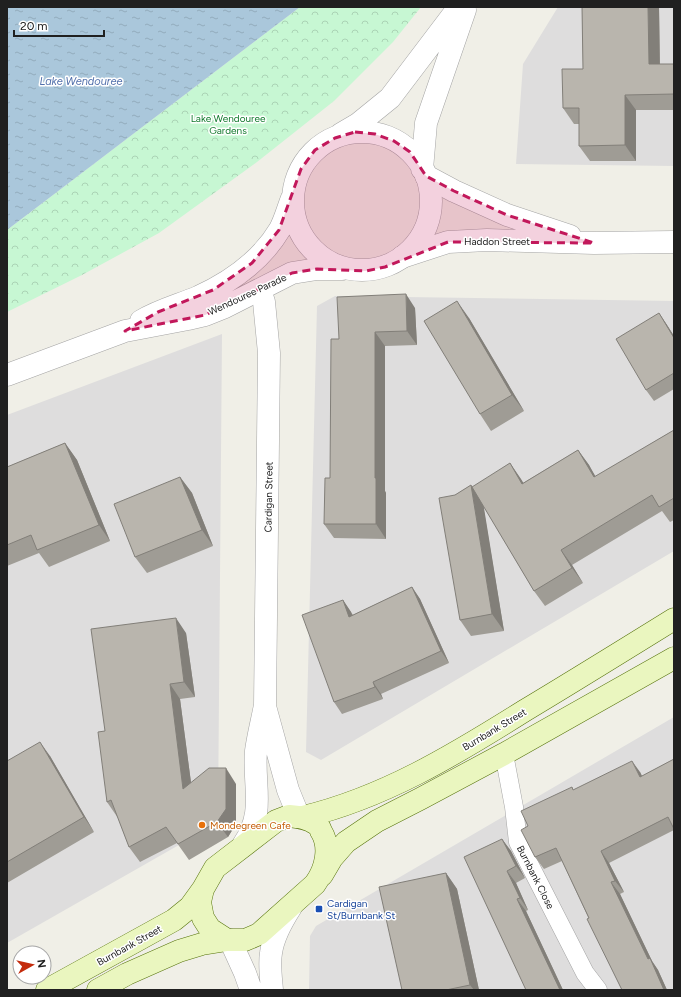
<svg xmlns="http://www.w3.org/2000/svg" width="681" height="997" viewBox="0 0 681 997" font-family="Figtree,sans-serif">
<style>
.residential{fill:#dedddd}
.park{fill:url(#park-crowns)}
.water{fill:url(#water-ripples)}
.lines{fill:none;stroke-linecap:round;stroke-linejoin:round}
.service-casing{stroke:#a4a4a4;stroke-width:19}
.minor-casing{stroke:#a4a4a4;stroke-width:23}
.tertiary-casing{stroke:#a4a4a4;stroke-width:23}
.secondary-casing{stroke:#56730b;stroke-width:23}
.service{stroke:#fff;stroke-width:18}
.minor{stroke:#fff;stroke-width:22}
.tertiary{stroke:#fff;stroke-width:22}
.secondary{stroke:#eaf6bf;stroke-width:22}
.wall{fill:#9f9c95}
.shaded-wall{fill:#827f79}
.building{fill:#b9b5ad;stroke:#827f79}
.marked{fill:#c2185b;fill-opacity:0.2;stroke:#c2185b;stroke-width:3;stroke-dasharray:8 5;stroke-linejoin:round}
.food-dot{fill:#e8710a;stroke:#fff;stroke-width:1.5}
.transit-dot{fill:#1a4fb4;stroke:#fff;stroke-width:1.5}
.labels{text-anchor:middle;stroke-width:3;stroke-linejoin:round;paint-order:stroke}
.park-label{font-size:10px;fill:#127a2d;stroke:#fff}
.street-label{font-size:10px;fill:#202020;stroke:#fff}
.food-label{font-size:10px;fill:#c56008;stroke:#fff;text-anchor:start}
.transit-label{font-size:10px;fill:#164399;stroke:#fff;text-anchor:start}
.water-label{font-size:11px;font-style:italic;fill:#516fab;stroke:#fff}
</style>
<defs>
<pattern id="park-crowns" width="20" height="18" patternUnits="userSpaceOnUse"><rect width="20" height="18" fill="#c7f7d3"/><path d="M2 6a3 3 0 1 1 6 0M12 15a3 3 0 1 1 6 0" fill="none" stroke="#abd3b5"/></pattern>
<pattern id="water-ripples" width="26" height="14" patternUnits="userSpaceOnUse"><rect width="26" height="14" fill="#aac7db"/><path d="M2 4q2-2 4 0t4 0M15 11q2-2 4 0t4 0" fill="none" stroke="#92abbc"/></pattern>
</defs>
<rect width="100%" height="100%" fill="#f0efe7"/>
<path class="residential" d="M558,7H674V166L516,164L523,64Z
M335,296L674,301V551L321,760L306,752L317,306Z
M222,334L218,818L214,825L7,943V415Z
M674,717V990H309L310,936L316,926Z"/>
<path class="park" d="M300,7H421L393,42L334,101L257,162L159,233L82,275L7,312V230Z"/>
<path class="water" d="M7,7H300L7,230Z"/>
<g class="lines">
<g class="service-casing">
<path id="service" d="M504,754L514,807L518,842L585,973L598,990"/>
</g>
<g class="minor-casing">
<path id="minor" d="M426,176L454,191L507,215L570,236
M402,257L448,242L487,240L594,243L674,242
M266,710L288,790L299,817
M243,845C266,812 253,787 256,751C258,736 262,721 265,705L269,353L264,302L260,290
M230,940L245,973L251,990
M272,990C271,978 269,964 271,953C273,937 282,921 291,907"/>
</g>
<g class="tertiary-casing">
<path id="tertiary" d="M293 201a69 69 0 1 1 138 0a69 69 0 1 1-138 0Z
M341,134L358,124L390,98L459,7
M422,169L426,123L465,10
M141,321C159,310 179,305 198,297C231,282 261,261 280,229C285,220 288,208 292,198
M7,375L125,331L188,319L205,315L225,307L292,273L317,269H342"/>
</g>
<g class="secondary-casing">
<path id="secondary" d="M289,816C299,817 308,818 316,824C318,825 320,828 321,831C331,847 326,869 315,884L259,934L245,940H227L210,929L203,918L200,902L203,889L215,868L276,821Z
M303,817C383,798 454,755 524,711C574,681 624,650 674,619
M322,875L332,858L346,842L377,821L420,799L504,754L674,658
M47,990L174,920L190,907L203,889
M98,990L127,974L179,951L202,944L227,940"/>
</g>
<use href="#service" class="service"/>
<use href="#minor" class="minor"/>
<use href="#tertiary" class="tertiary"/>
<use href="#secondary" class="secondary"/>
</g>
<path class="wall" d="M582,7H659L660,64H674V110H636V161H590L579,146V124H574L563,108L583,69Z
M415,308L417,345L385,346V491L386,493V539L334,538L324,524L330,478L339,339Z
M659,313L667,325L674,336V389L654,401L646,390Z
M469,318L524,411L491,431L480,414Z
M674,430V520L670,522L662,511L572,565L583,583L545,606L534,591L483,505L504,631L471,636L460,620L455,495L471,485L473,489L510,463L523,483L578,450L589,465L595,477Z
M65,443L77,460L110,541L49,567L39,553L7,566V467Z
M180,477L192,493L213,546L147,573L135,557Z
M412,587L420,599L449,663L381,694L383,699L342,714L334,702L343,600L353,615Z
M186,633L195,697L180,699L191,783L236,784V824L228,837L189,860L177,843L140,862L129,847L118,818L107,802L105,731Z
M50,756L94,832L7,883V761Z
M674,759V830L609,863L624,892L620,894L652,961L658,970L667,990H622L562,861L544,869L535,857L528,826L574,790L640,772L642,776Z
M502,839L511,851L525,878L516,883L528,910L526,911L563,990H526Z
M446,873L457,889L479,990H402Z"/>
<path class="shaded-wall" d="M648,7H659L660,80L649,64Z
M625,95L636,110V161L625,145Z
M406,294L415,308L417,345L407,331Z
M457,301L469,318L524,411L512,395Z
M659,313L667,325L674,336V338Z
M375,332L385,346V491L386,493V539L376,524L375,478Z
M65,443L77,460L110,541L99,525Z
M578,450L589,465L605,493L594,477Z
M510,463L521,479L533,499L522,484Z
M180,477L192,493L213,546L202,530Z
M471,485L483,502L504,631L492,614Z
M561,550L572,565L583,583L572,568Z
M412,587L420,599L449,663L441,651Z
M343,600L351,612L357,628L349,617Z
M176,618L186,633L195,697L184,682Z
M373,682L381,694L383,699L375,687Z
M170,684L180,699L194,805L183,789Z
M40,742L50,756L94,832L84,817Z
M632,761L640,772L648,789L640,777Z
M226,768L236,784V824L228,837L217,822Z
M502,839L511,851L525,878L516,866Z
M601,851L609,863L624,892L615,881Z
M507,871L516,883L528,910L520,898Z
M446,873L457,889L479,990H474L470,985Z
M611,882L620,894L652,961L658,970L667,990H664L648,959Z
M517,899L526,911L563,990H560Z"/>
<path class="building" d="M582,7H648L649,64H674V94L625,95V145L579,146V108H563L562,69H583Z
M406,294L407,331L375,332V478H376V524H324L325,478H330L331,339H339L337,297Z
M457,301L512,395L480,414L424,321Z
M659,313L674,338V373L646,390L616,339Z
M674,430V498L659,507L652,495L561,550L572,568L534,591L472,487L510,463L522,484L578,450L594,477Z
M65,443L99,525L37,550L31,535L7,545V467Z
M180,477L202,530L135,557L114,504Z
M471,485L492,614L460,620L439,498L455,495Z
M412,587L441,651L373,682L375,687L334,702L302,615L343,600L349,617Z
M176,618L184,682L170,684L183,789L209,768H226V809L217,822L178,844L166,827L129,847L111,800L107,802L98,732L105,731L91,629Z
M40,742L84,817L7,862V761Z
M674,759V829L668,817L601,851L615,881L611,882L648,959L650,958L664,990H622L587,919L589,918L556,848L535,857L521,830L528,826L521,811L572,787L573,790L632,761L640,777Z
M502,839L516,866L507,871L520,898L517,899L560,990H526L464,857Z
M446,873L470,985L446,990H402L379,887Z"/>
<path class="marked" d="M355,132L375,134L394,141L410,152L426,176L454,191L507,215L594,243L448,242L385,267L366,271L317,269L292,273L205,315L125,331L158,312L213,290L252,263L279,230L301,169L315,150L335,138Z"/>
<circle class="food-dot" cx="202" cy="825" r="4"/>
<rect class="transit-dot" x="315" y="905" width="8" height="8" rx="2"/>
<g class="labels">
<g class="park-label">
<text x="228" y="122">Lake Wendouree<tspan x="228" dy="12">Gardens</tspan></text>
</g>
<g class="street-label">
<text x="497" y="245">Haddon Street</text>
<text transform="translate(247 294) rotate(-25)" y="4">Wendouree Parade</text>
<text transform="translate(268 497) rotate(-89)" y="4">Cardigan Street</text>
<text transform="translate(494 729) rotate(-31)" y="4">Burnbank Street</text>
<text transform="translate(536 877) rotate(63)" y="4">Burnbank Close</text>
<text transform="translate(129 945) rotate(-29)" y="4">Burnbank Street</text>
</g>
<g class="food-label">
<text x="210" y="829">Mondegreen Cafe</text>
</g>
<g class="transit-label">
<text x="327" y="907">Cardigan<tspan x="327" dy="12">St/Burnbank St</tspan></text>
</g>
<g class="water-label">
<text x="81" y="85">Lake Wendouree</text>
</g>
</g>
<rect width="681" height="997" fill="none" stroke="#202020" stroke-width="16"/>
<g transform="translate(32 965) rotate(82)"><circle r="19" fill="#ffffff" stroke="#a6a6a6"/>
<path d="M0-3L7 15L0 10L-7 15Z" fill="#c42b0c"/>
<text y="-6" font-size="11" font-weight="bold" text-anchor="middle" fill="#202020">N</text>
</g>
<path d="M14 30v6h90v-6" fill="none" stroke="#202020" stroke-width="2"/>
<text x="20" y="30" font-size="12" fill="#202020" stroke="#ffffff" stroke-width="3" paint-order="stroke">20 m</text>
</svg>
